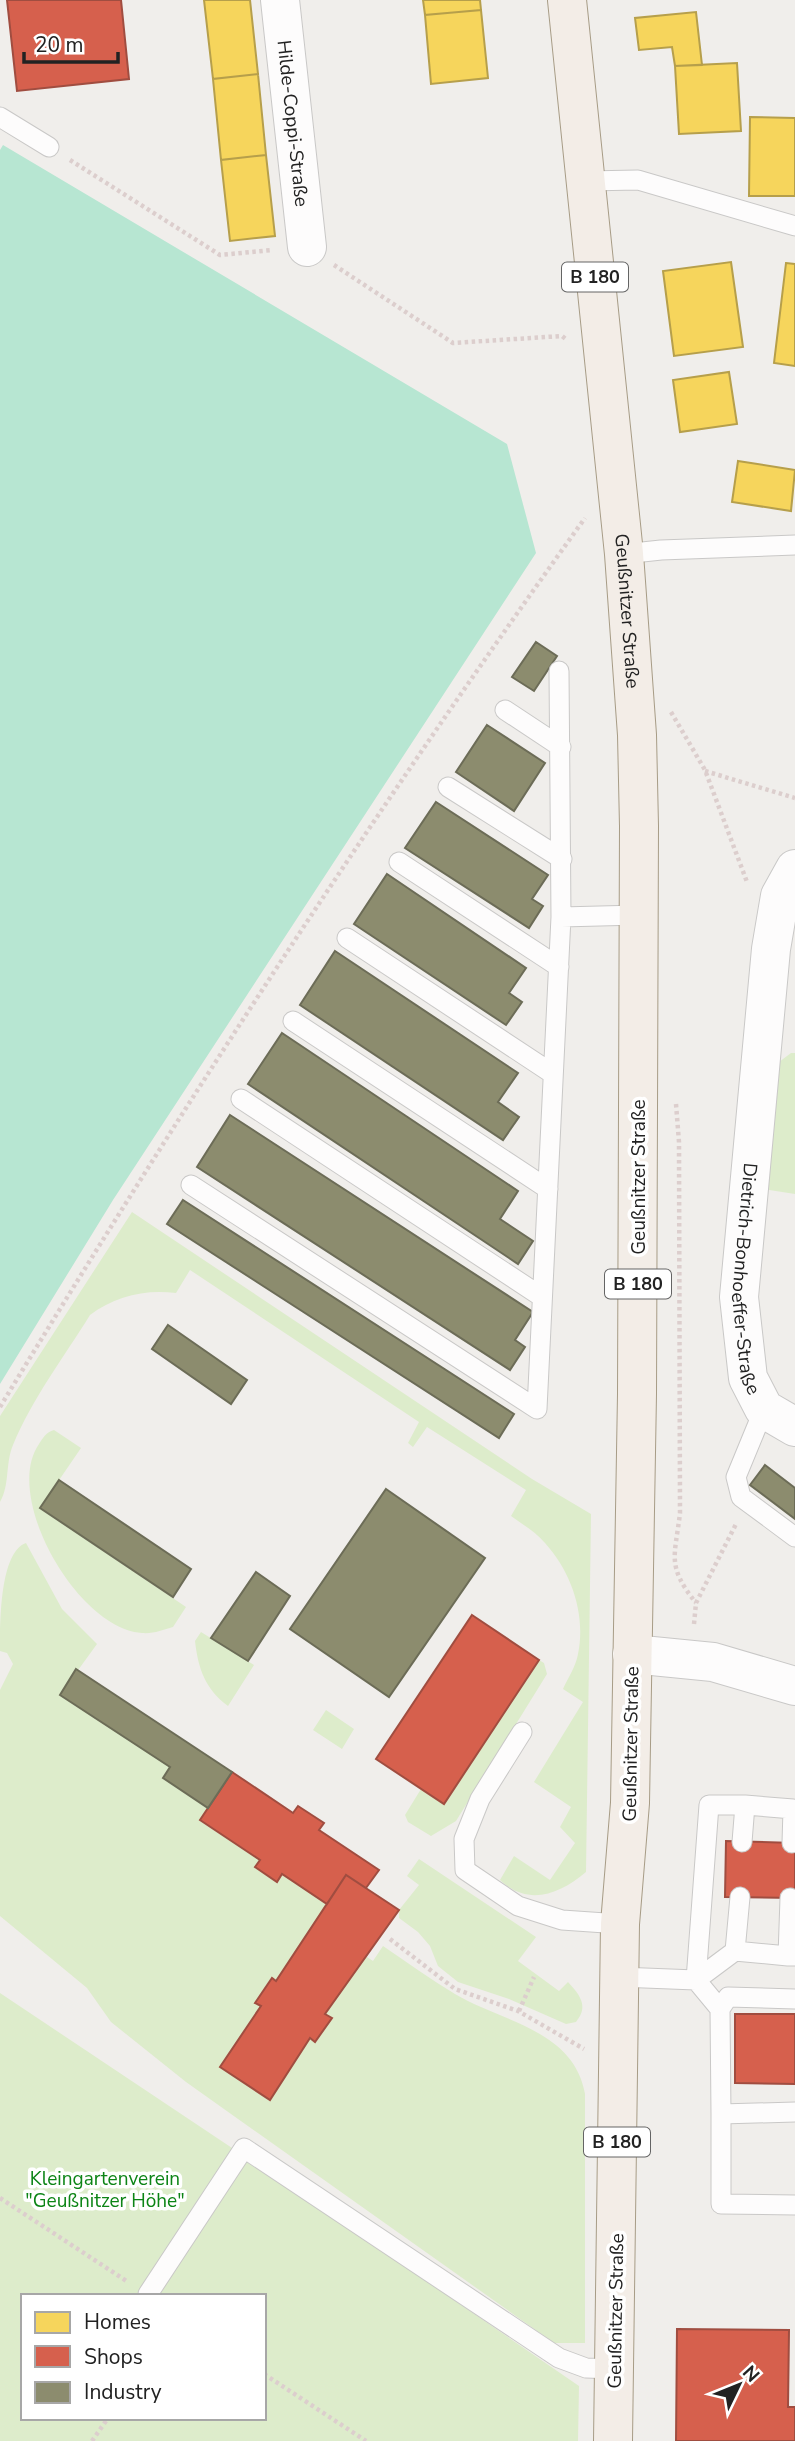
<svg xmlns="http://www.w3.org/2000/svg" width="795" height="2441" viewBox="0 0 795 2441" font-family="'Nunito Sans',sans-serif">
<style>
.grass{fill:#ddeccb;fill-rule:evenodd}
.pitch{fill:#b7e6d2}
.homes{fill:#f6d55c;stroke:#b69f4b;stroke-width:2}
.shops{fill:#d6604d;stroke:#a04d40;stroke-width:2}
.industry{fill:#8c8c6e;stroke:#6c6c57;stroke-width:2}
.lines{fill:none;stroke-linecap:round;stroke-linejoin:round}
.lane-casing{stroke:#c9c8c7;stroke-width:21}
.street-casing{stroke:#c9c8c7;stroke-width:40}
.primary-casing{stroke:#a79c86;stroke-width:40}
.path{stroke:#dccecd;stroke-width:4.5;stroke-dasharray:3.5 3.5;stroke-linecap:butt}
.lane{stroke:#fdfcfc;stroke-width:19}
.street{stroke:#fdfcfc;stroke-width:38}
.primary{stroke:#f3ede7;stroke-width:38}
.labels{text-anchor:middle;stroke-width:7;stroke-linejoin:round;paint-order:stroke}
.shield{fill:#fff;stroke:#646464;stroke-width:2}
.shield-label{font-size:18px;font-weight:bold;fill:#222}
.street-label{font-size:19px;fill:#222;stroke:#fff}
.park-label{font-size:19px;fill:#0c8416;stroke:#fff}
</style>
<rect width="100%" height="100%" fill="#f0eeeb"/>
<path class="grass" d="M791,1053H795V1194L763,1189L775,1065Z
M132,1212L532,1479L591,1514L586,1872C560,1894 528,1907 500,1880L514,1856L550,1880L575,1843L560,1827L571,1807L534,1782L583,1702L563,1689C568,1678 576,1666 578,1654C586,1615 572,1573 545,1543C536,1532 523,1525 511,1516L526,1490L427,1427L413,1447L408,1443L419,1422L190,1270L176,1293C145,1289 115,1296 90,1315C64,1357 32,1399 13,1445C5,1464 10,1485 0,1502V1416Z
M54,1430L81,1448L40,1508L186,1607L173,1627C163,1630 153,1634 142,1633C78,1629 2,1497 39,1444C43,1438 46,1432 54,1430Z
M26,1543L62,1609L97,1644L60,1695L170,1767L163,1778L208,1808L200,1821L260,1860L256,1868L277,1882L282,1874L327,1904L276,1981L271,1978L255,2002L261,2006L221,2066L270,2099L310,2038L316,2042L331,2018L325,2014L364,1955L373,1961L383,1946C407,1962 430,1979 455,1994C502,2022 574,2030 585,2094V2343H554L186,2082L111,2022L87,1988L0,1916V1690L13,1664L7,1653L0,1651C0,1621 0,1552 26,1543Z
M201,1632L254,1665L228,1706C205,1689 198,1668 195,1641Z
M539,1660L544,1663L547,1674L456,1821L431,1836L408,1822L405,1815L421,1789L444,1803Z
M326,1710L354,1729L342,1749L313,1730Z
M419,1859L536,1937L518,1961L559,1991L568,1982C580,1995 589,2006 576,2022L566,2024L509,1999L458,1982L438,1966L430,1946L418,1932L399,1918V1910L419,1885L407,1876Z
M0,1993L268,2172L579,2386L578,2441H0ZM23,2296H264V2418H23Z"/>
<path class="pitch" d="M3,145L507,444L536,553L113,1200L0,1384V150Z"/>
<path class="homes" d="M204,0H250L258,74L213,79Z
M423,0H480L481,10L425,15Z
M481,10L488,78L431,84L425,15Z
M696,12L702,65L675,66L672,47L639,50L635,18Z
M737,63L741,131L679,134L675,66Z
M258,74L266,155L221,160L213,79Z
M750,117L795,118V196H749Z
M266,155L275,236L230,241L221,160Z
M731,262L743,347L674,356L663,271Z
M786,263L795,264V366L774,363Z
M729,372L737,424L680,432L673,380Z
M738,461L795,470L791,511L732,502Z"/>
<path class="shops" d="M7,0H121L129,79L17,91Z
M472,1615L539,1660L444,1804L376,1759Z
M232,1772L293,1813L298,1806L324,1823L319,1830L379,1870L366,1888L346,1875L327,1904L282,1874L277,1882L255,1867L260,1860L200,1820Z
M726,1841L795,1843V1898L725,1897Z
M346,1875L399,1910L325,2014L332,2018L315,2042L310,2038L270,2100L220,2067L261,2006L255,2003L272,1978L276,1981Z
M735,2014H795V2084L735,2083Z
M677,2329L789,2330L788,2407H795V2441H676Z"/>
<path class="industry" d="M536,642L557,656L534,691L512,677Z
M487,725L545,763L514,811L456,772Z
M436,802L548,875L532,899L543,906L529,928L405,848Z
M387,874L526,968L509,993L522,1002L506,1025L354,924Z
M335,951L518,1073L498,1102L519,1117L503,1140L300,1005Z
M282,1033L518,1191L500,1219L533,1241L518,1264L248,1084Z
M230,1115L533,1312L515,1340L525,1347L510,1370L197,1167Z
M183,1200L514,1414L499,1438L167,1224Z
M168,1325L247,1380L231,1404L152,1349Z
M765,1465L795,1488V1519L750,1485Z
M59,1480L191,1569L173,1597L40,1508Z
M386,1489L485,1558L389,1697L290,1629Z
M256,1572L290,1596L248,1661L211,1638Z
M76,1669L232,1772L208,1808L163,1778L170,1767L60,1695Z"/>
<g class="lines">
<g class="lane-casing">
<path id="lane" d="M0,117L49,147
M586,181L638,180L795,226
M624,554L661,550L795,545
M505,710L561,747
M448,787L562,859
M399,862L559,967
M561,917L639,915
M347,938L553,1074
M293,1021L548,1189
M241,1099L542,1297
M191,1185L537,1409L561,917L559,671
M764,1409L736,1477L741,1497L795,1537
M522,1732L480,1799L464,1839L465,1870L518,1906L562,1920L620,1924
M742,1842L745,1805L793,1809L792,1843
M740,1897L735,1951L696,1980L709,1805H745
M790,1898L788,1956H795
M735,1951L788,1956
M619,1977L696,1980L720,2009L721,2114
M720,2009L728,1997L795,1999
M795,2112L721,2114V2204L795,2205
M148,2294L244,2148L559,2358L586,2368L614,2369"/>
</g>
<g class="street-casing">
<g id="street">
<path id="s1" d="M280,0L307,247"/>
<path id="s2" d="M795,869L780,896L771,949L739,1297L748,1378L764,1409L795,1427"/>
<path d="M632,1654L713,1662L795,1686"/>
</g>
</g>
<g class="primary-casing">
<g id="primary">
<path id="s3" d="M567,0L624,554L637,735L639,826L637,1394L630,1803L620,1924L613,2441"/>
</g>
</g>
<path class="path" d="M70,160L220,255L272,250
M334,265L453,343L562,336L567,340
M671,712L705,770L747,882
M705,771L795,798
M676,1104L679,1142L680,1513C675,1557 666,1565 696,1603
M0,1407C184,1104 378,806 585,518
M694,1624L696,1603L736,1524
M390,1939L455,1989L518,2011L584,2049
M519,2011L534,1977
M0,2198L128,2282
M264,2374L366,2441
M92,2441L108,2418"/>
<use href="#lane" class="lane"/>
<use href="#street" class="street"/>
<use href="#primary" class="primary"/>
</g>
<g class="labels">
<g class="shield">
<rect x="562" y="262.5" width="66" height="29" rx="5"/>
<rect x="605" y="1269.5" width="66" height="29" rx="5"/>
<rect x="584" y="2127.5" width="66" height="29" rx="5"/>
</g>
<g class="shield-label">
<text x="595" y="283">B 180</text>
<text x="638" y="1290">B 180</text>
<text x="617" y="2148">B 180</text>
</g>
<g class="street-label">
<text dy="7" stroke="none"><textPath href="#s1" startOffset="124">Hilde-Coppi-Straße</textPath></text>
<text dy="7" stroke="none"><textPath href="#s3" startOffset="614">Geußnitzer Straße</textPath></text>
<text transform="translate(638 1177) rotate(-90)" y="7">Geußnitzer Straße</text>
<text dy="7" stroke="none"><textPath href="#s2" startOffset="416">Dietrich-Bonhoeffer-Straße</textPath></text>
<text transform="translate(630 1744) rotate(-89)" y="7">Geußnitzer Straße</text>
<text transform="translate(615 2311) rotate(-89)" y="7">Geußnitzer Straße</text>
</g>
<g class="park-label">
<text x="105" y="2185">Kleingartenverein<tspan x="105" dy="22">"Geußnitzer Höhe"</tspan></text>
</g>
</g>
<rect x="21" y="2294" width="245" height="126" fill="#ffffff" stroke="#a7a7a7" stroke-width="2"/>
<rect x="35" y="2312" width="35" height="21" fill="#f6d55c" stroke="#a7a7a7" stroke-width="2"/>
<text x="84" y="2329" font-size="21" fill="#222222">Homes</text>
<rect x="35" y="2346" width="35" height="21" fill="#d6604d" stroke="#a7a7a7" stroke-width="2"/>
<text x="84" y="2364" font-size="21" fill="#222222">Shops</text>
<rect x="35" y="2382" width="35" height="21" fill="#8c8c6e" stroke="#a7a7a7" stroke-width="2"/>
<text x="84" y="2399" font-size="21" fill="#222222">Industry</text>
<g transform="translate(739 2385) rotate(47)" stroke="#ffffff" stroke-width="5" paint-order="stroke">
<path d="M0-5L12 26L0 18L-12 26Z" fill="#222222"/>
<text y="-10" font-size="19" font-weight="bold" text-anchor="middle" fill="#222222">N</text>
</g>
<path d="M24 52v10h94v-10" fill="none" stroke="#222222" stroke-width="3.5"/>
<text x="35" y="52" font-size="21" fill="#222222" stroke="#ffffff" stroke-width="5" paint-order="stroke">20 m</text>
</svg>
